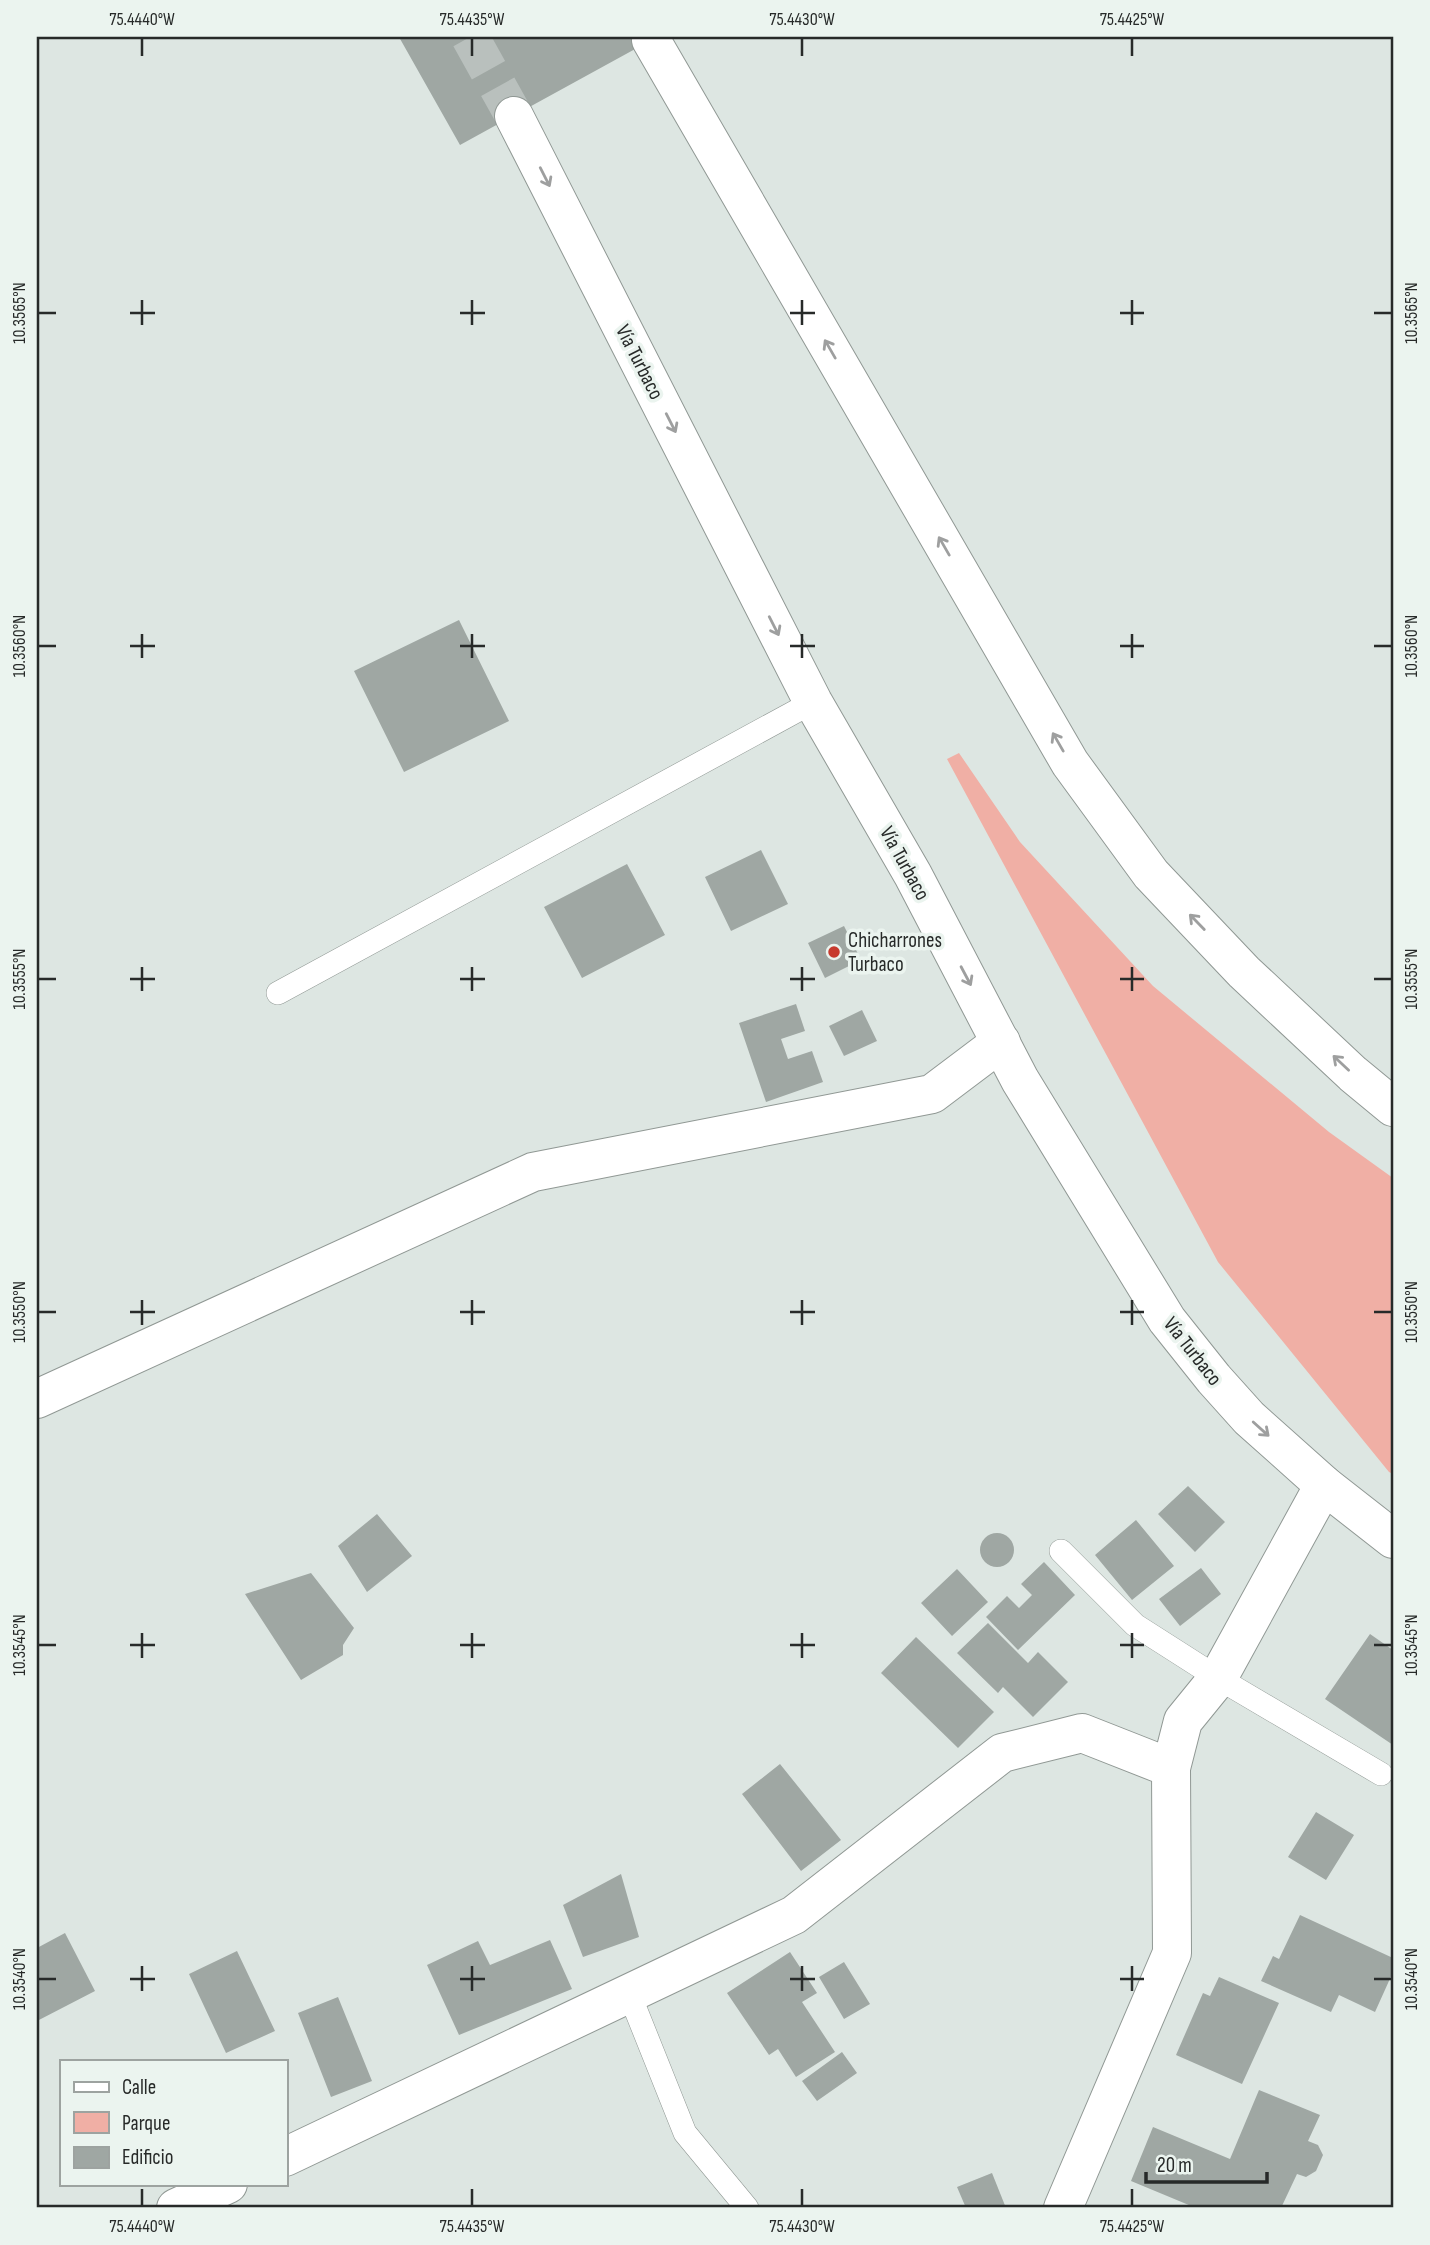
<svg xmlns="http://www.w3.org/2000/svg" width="1430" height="2245" viewBox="0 0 1430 2245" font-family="'Sofia Sans Condensed',sans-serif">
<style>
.green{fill:#f0afa5}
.building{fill:#9fa7a3}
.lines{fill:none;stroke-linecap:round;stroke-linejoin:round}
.highway-tunnel{stroke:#b9c0bd;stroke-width:38;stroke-dasharray:38 19;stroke-linecap:butt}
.lane-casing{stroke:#909894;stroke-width:24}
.street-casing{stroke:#909894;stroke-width:40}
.highway-casing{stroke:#909894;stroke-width:40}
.lane{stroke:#fff;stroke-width:23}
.street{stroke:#fff;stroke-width:38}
.highway{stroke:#fff;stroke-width:38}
.oneway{stroke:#9e9f9f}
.ticks{fill:none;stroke:#272a29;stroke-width:2.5}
.poi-dot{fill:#c73a2e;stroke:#ebf4ef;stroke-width:2.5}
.labels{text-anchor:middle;stroke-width:7;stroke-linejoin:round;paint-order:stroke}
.street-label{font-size:21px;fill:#272a29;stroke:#ebf4ef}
.poi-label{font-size:21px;fill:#272a29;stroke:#ebf4ef;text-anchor:start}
.neatline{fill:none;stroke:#272a29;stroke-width:2.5}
.ticks-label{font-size:18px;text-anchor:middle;fill:#272a29}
</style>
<rect width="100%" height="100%" fill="#dde6e2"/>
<path class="green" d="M959,753L1020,842L1153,986L1329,1132L1393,1178V1474L1389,1472L1218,1262L947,759Z"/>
<path class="building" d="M399,37H657L460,145Z
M459,620L509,721L404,772L354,671Z
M761,850L788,904L731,931L705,877Z
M627,864L665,935L582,978L544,907Z
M844,926L861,960L825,978L808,943Z
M796,1004L805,1031L781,1039L788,1059L812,1051L823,1082L766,1102L739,1023Z
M862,1010L877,1041L844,1056L829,1026Z
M1188,1486L1225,1522L1195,1552L1158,1514Z
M377,1514L412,1556L367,1592L338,1546Z
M1136,1520L1174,1566L1132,1600L1095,1555Z
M980 1550a17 17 0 1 1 34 0a17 17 0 1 1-34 0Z
M1044,1562L1075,1595L1018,1650L986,1617L1007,1596L1019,1608L1032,1595L1021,1584Z
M1201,1568L1221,1594L1180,1626L1159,1599Z
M957,1569L988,1602L952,1636L921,1603Z
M311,1573L354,1628L343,1645V1655L301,1680L245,1594Z
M988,1623L1028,1663L1038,1652L1068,1682L1033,1717L1003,1687L998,1693L957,1653Z
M1370,1634L1393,1650V1745L1325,1699Z
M916,1637L994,1712L958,1748L881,1673Z
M780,1764L841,1840L801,1871L742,1794Z
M1316,1812L1354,1835L1326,1880L1288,1857Z
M621,1874L639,1937L583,1957L563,1905Z
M1300,1915L1393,1958V1972L1375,2012L1339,1995L1331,2012L1261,1981L1273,1956L1279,1959Z
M65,1933L95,1991L37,2021V1948Z
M550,1940L572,1989L459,2035L427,1965L478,1941L490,1965Z
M237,1951L275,2031L226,2053L189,1974Z
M790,1952L817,1993L802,2002L835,2052L796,2077L778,2049L769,2055L727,1993Z
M844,1962L870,2004L844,2019L819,1977Z
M1219,1977L1279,2003L1242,2084L1176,2055L1203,1993L1210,1996Z
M338,1997L372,2081L331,2097L298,2013Z
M842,2052L857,2073L817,2101L802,2081Z
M1259,2090L1320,2115L1308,2141L1318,2145L1323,2155L1316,2171L1306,2177L1297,2174L1281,2208H1196L1131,2181L1153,2127L1230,2159Z
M992,2173L1006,2208H966L957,2187Z"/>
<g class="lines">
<path class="highway-tunnel" d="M470,37L514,116"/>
<g class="lane-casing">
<path id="lane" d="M278,993L813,702
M1061,1551L1135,1625L1218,1678L1381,1774
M629,1993L685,2133L747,2208"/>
</g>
<g class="street-casing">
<path id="street" d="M37,1399L533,1172L932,1094L1001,1042
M285,2157L794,1915L1002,1753L1082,1733L1171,1768
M176,2208L228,2184
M1063,2208L1172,1953L1171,1768L1183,1721L1218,1678L1324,1485"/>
</g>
<g class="highway-casing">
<path id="highway" d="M651,40L1070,763L1151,874L1244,972L1353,1074L1393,1107
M514,116L813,702L913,875L1020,1080L1167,1320L1214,1379L1249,1418L1324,1485L1393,1539"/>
</g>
<use href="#lane" class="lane"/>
<use href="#street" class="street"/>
<use href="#highway" class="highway"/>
</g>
<defs><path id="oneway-shaft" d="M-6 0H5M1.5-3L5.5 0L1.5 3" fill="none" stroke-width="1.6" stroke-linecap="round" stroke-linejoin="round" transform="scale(1.75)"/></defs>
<g class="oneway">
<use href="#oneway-shaft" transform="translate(545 177) rotate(63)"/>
<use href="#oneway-shaft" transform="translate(830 349) rotate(-120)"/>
<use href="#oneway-shaft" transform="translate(671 423) rotate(63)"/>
<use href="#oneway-shaft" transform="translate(944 546) rotate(-120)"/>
<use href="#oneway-shaft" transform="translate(774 626) rotate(63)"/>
<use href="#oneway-shaft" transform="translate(1058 742) rotate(-120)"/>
<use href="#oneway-shaft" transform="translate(1197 922) rotate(-134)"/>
<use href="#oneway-shaft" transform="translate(966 976) rotate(62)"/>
<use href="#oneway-shaft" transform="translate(1341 1063) rotate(-137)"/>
<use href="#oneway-shaft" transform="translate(1261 1429) rotate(42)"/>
</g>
<path class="ticks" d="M142,38V56M472,38V56M802,38V56M1132,38V56M142,300V325M472,300V325M802,300V325M1132,300V325M38,313H56M130,313H155M460,313H485M790,313H815M1120,313H1144M1374,313H1392M142,634V658M472,634V658M802,634V658M1132,634V658M38,646H56M130,646H155M460,646H485M790,646H815M1120,646H1144M1374,646H1392M142,967V991M472,967V991M802,967V991M1132,967V991M38,979H56M130,979H155M460,979H485M790,979H815M1120,979H1144M1374,979H1392M142,1300V1325M472,1300V1325M802,1300V1325M1132,1300V1325M38,1312H56M130,1312H155M460,1312H485M790,1312H815M1120,1312H1144M1374,1312H1392M142,1633V1658M472,1633V1658M802,1633V1658M1132,1633V1658M38,1645H56M130,1645H155M460,1645H485M790,1645H815M1120,1645H1144M1374,1645H1392M142,1966V1991M472,1966V1991M802,1966V1991M1132,1966V1991M38,1979H56M130,1979H155M460,1979H485M790,1979H815M1120,1979H1144M1374,1979H1392M142,2189V2206M472,2189V2206M802,2189V2206M1132,2189V2206"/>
<circle class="poi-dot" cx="834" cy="952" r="7"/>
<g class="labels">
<g class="street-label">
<text transform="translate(640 362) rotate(63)" y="7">Vía Turbaco</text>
<text transform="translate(905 863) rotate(61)" y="7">Vía Turbaco</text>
<text transform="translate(1193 1351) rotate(52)" y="7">Vía Turbaco</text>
</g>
<g class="poi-label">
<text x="848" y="947">Chicharrones<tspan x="848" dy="24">Turbaco</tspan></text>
</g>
</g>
<rect width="1430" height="2245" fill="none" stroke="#ebf4ef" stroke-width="77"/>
<rect x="60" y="2060" width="228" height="126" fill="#ebf4ef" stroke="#9da3a0" stroke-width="2"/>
<rect x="74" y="2082" width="35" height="10" fill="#ffffff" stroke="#9da3a0" stroke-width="2"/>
<text x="122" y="2094" font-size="21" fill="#272a29">Calle</text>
<rect x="74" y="2112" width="35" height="21" fill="#f0afa5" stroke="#9da3a0" stroke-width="2"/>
<text x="122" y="2130" font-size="21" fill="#272a29">Parque</text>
<rect x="74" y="2147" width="35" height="21" fill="#9fa7a3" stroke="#9da3a0" stroke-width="2"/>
<text x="122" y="2164" font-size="21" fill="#272a29">Edificio</text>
<path d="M1146 2172v10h121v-10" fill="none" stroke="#272a29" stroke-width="3.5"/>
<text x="1157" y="2172" font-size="21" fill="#272a29" stroke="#ebf4ef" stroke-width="5" paint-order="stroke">20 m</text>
<rect x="38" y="38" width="1354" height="2168" class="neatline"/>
<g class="ticks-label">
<text x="142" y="25">75.4440°W</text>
<text x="472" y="25">75.4435°W</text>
<text x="802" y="25">75.4430°W</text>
<text x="1132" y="25">75.4425°W</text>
<text transform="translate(19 313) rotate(-90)" y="6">10.3565°N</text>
<text transform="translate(1411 313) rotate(-90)" y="6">10.3565°N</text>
<text transform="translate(19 646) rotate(-90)" y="6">10.3560°N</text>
<text transform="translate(1411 646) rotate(-90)" y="6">10.3560°N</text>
<text transform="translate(19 979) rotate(-90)" y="6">10.3555°N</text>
<text transform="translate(1411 979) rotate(-90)" y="6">10.3555°N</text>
<text transform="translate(19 1312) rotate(-90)" y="6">10.3550°N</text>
<text transform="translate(1411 1312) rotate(-90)" y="6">10.3550°N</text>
<text transform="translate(19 1645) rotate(-90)" y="6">10.3545°N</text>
<text transform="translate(1411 1645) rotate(-90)" y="6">10.3545°N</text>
<text transform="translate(19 1979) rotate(-90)" y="6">10.3540°N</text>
<text transform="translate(1411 1979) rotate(-90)" y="6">10.3540°N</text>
<text x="142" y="2232">75.4440°W</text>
<text x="472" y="2232">75.4435°W</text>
<text x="802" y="2232">75.4430°W</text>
<text x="1132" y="2232">75.4425°W</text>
</g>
</svg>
